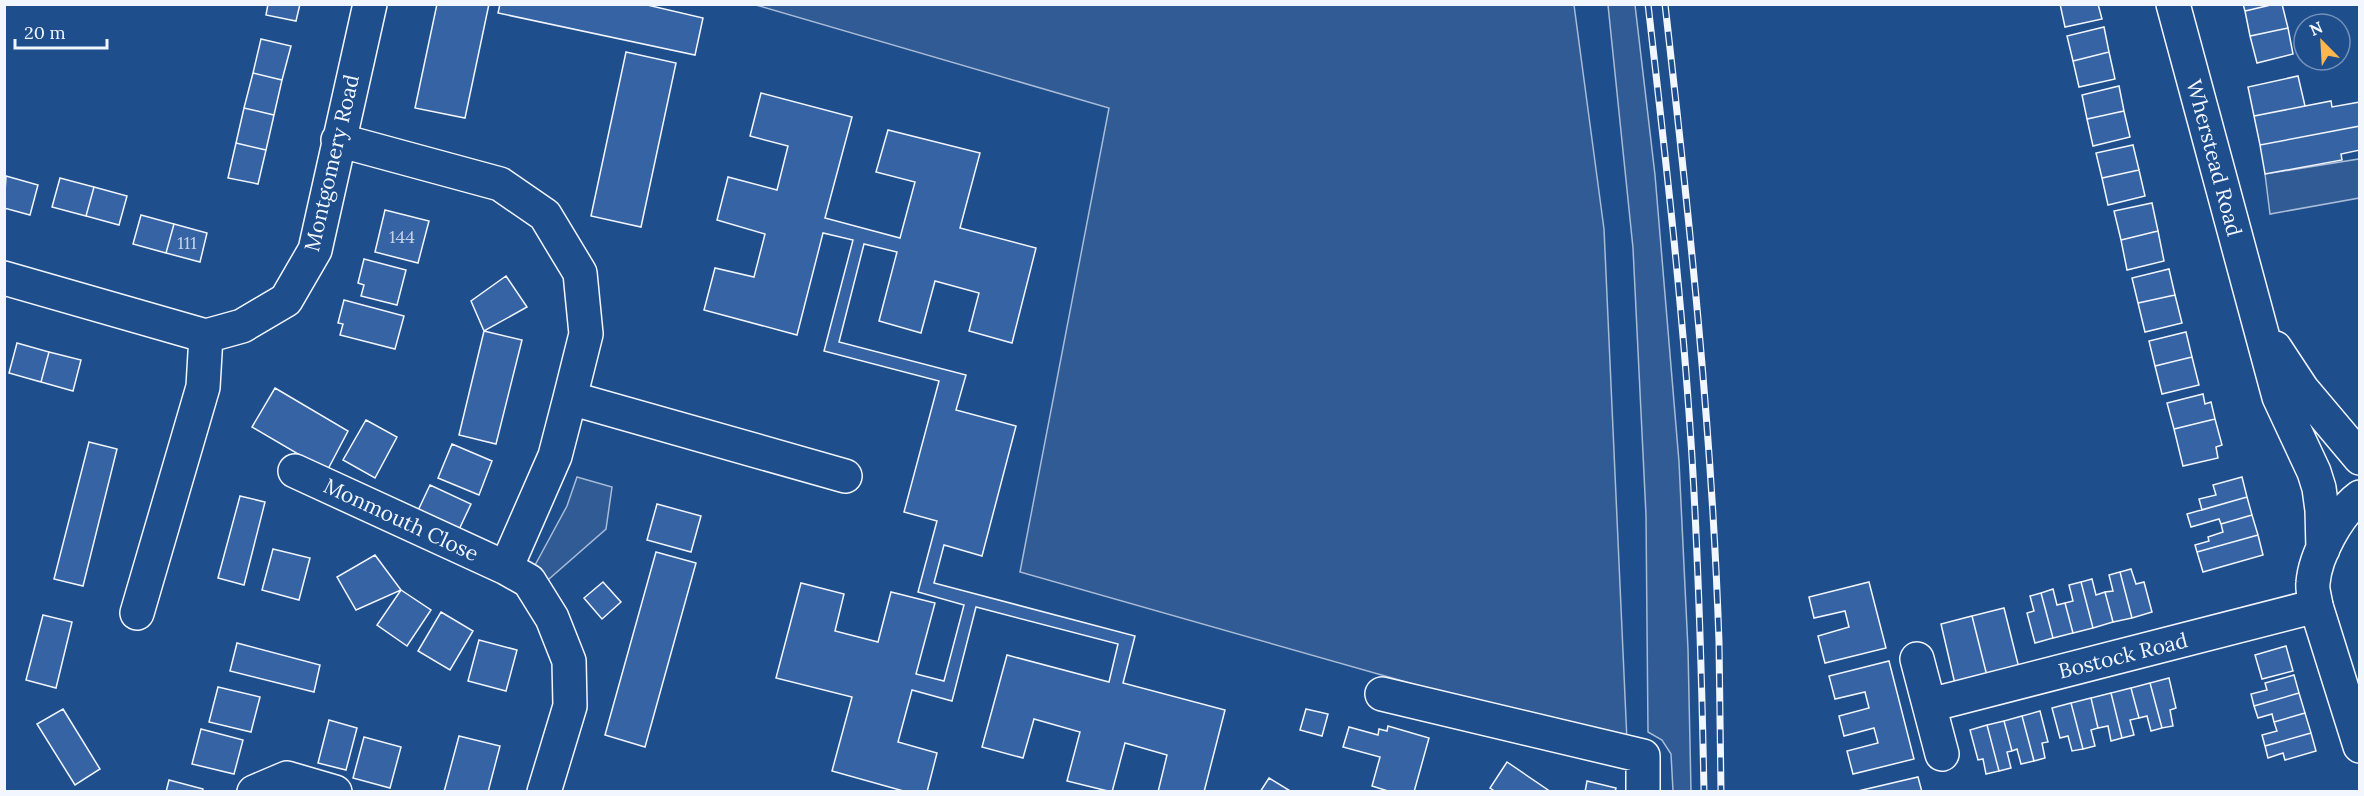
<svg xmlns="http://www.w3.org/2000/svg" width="2364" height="796" viewBox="0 0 2364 796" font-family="Lora,serif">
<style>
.built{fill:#305b95;stroke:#a8bbd7;stroke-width:1.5}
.building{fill:#3563a3;stroke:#f2f6ff;stroke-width:1.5}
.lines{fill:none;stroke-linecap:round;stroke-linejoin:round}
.minor-casing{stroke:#f2f6ff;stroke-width:36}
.major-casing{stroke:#f2f6ff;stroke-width:36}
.minor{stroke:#1f4e8c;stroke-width:33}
.major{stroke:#1f4e8c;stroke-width:33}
.rail-casing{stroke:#f2f6ff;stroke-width:7}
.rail{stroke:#1f4e8c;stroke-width:4.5;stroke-dasharray:14;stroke-linecap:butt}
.labels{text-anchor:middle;stroke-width:4.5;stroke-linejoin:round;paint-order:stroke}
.number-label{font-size:18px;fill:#c3d1e8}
.street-label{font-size:21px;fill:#f2f6ff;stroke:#1f4e8c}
</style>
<rect width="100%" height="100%" fill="#1f4e8c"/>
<path class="built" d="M756,5H1574L1604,229L1627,741L1480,703L1020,572L1109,108Z
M1608,5H1635L1655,175L1679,462L1688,649L1691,791H1673L1671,754L1662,740L1648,732L1646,515L1633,248Z
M2359,159V198L2270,214L2265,174Z
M577,477L612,487L606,529L541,586L534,567L567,506Z"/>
<path class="building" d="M268,4H300L296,21L266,15Z
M437,4H489L465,118L415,108Z
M500,4H643L703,18L695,55L498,13Z
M2060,4H2098L2102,19L2065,27Z
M2243,4H2275L2245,11Z
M2275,4H2282L2288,28L2250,36L2245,11Z
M2104,27L2109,52L2073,61L2067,36Z
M2288,28L2293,54L2257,63L2250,36Z
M261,39L291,46L282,80L253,73Z
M626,52L676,63L641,227L591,216Z
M2109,52L2115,79L2079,87L2073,61Z
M253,73L282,80L274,115L244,108Z
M2298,76L2305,106L2254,116L2248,87Z
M2119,86L2124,111L2087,119L2082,95Z
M761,93L852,117L825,218L900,238L915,182L876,172L888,130L980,153L960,228L1036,248L1012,343L969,331L979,293L935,281L921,333L879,321L897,252L864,244L839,342L966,375L956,410L1016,426L982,556L944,545L934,583L1135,636L1123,683L1225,710L1204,792H1158L1167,755L1125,743L1112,792L1067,781L1080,732L1034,719L1023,758L982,747L1007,655L1109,682L1118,644L976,607L952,701L912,690L898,742L937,753L927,792H907L832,771L852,697L776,678L801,583L844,594L835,631L878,642L891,592L935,603L916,674L944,681L964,605L918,592L937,521L904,512L939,381L824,351L853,240L823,233L797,335L704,310L715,268L754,277L765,234L717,220L728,177L777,190L788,146L750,136Z
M2331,101L2332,107L2360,102V126L2260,145L2254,116Z
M244,108L274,115L266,150L236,143Z
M2124,111L2130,137L2093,146L2087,119Z
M2360,126V150L2341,154L2342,160L2265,174L2260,145Z
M236,143L266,150L258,184L228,178Z
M2133,145L2139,170L2102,178L2096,153Z
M2139,170L2145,196L2108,205L2102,178Z
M6,176L38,185L30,215L4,208Z
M60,178L94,187L86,216L52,207Z
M94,187L127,196L119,225L86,216Z
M2152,203L2158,231L2121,240L2114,211Z
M385,210L429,221L418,263L375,252Z
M141,215L174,224L166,253L133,244Z
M174,224L207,233L200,262L166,253Z
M2158,231L2164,261L2127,270L2121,240Z
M364,259L406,270L397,305L361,296L364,285L358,283Z
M2169,269L2175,295L2138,303L2132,278Z
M506,276L527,307L484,331L471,301Z
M2175,295L2182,323L2145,332L2138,303Z
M344,300L404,316L395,349L340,335L343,324L338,323Z
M484,331L522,340L496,444L459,435Z
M2186,332L2192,357L2155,366L2149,341Z
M17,343L49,352L41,382L9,373Z
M49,352L81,360L73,391L41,382Z
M2192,357L2199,385L2162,394L2155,366Z
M275,388L348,431L327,471L252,427Z
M2203,394L2205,404L2211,402L2215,419L2174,429L2167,403Z
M2215,419L2222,445L2216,447L2218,458L2183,466L2174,429Z
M366,420L397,437L375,478L343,460Z
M89,442L117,449L83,586L54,579Z
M452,444L492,461L479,495L438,478Z
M2242,477L2247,497L2202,510L2199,499L2216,495L2213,485Z
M430,485L471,504L455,538L414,519Z
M240,496L265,502L244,585L218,578Z
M2247,497L2252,515L2221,524L2219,519L2191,527L2187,514Z
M657,504L701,516L691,552L647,540Z
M2252,515L2258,535L2197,552L2195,545L2209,541L2208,537L2223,532L2221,524Z
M2258,535L2263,555L2203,572L2197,552Z
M273,549L310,558L299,600L262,590Z
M656,552L696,563L645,747L605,735Z
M375,555L401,590L356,610L337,577Z
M2131,569L2136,584L2144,582L2152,612L2132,618L2120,572Z
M2120,572L2132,618L2113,622L2105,592L2113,591L2109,575Z
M2092,579L2096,595L2105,592L2113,622L2093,628L2081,582Z
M603,582L621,602L602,619L584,598Z
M1869,582L1886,648L1825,663L1818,636L1849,627L1845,611L1814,618L1809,597Z
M2081,582L2093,628L2073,633L2065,603L2073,601L2069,585Z
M2053,589L2057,605L2065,603L2073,633L2053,638L2041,593Z
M401,590L431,610L407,646L377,625Z
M2041,593L2053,638L2035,643L2027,613L2034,611L2030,596Z
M2004,608L2019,668L1987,676L1972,616Z
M441,612L473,631L450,670L418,651Z
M43,615L72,622L56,688L26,680Z
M1972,616L1987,676L1955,684L1941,624Z
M479,640L517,650L506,691L468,681Z
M237,643L320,665L314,692L230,671Z
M2286,646L2293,671L2262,679L2255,655Z
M1889,661L1914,759L1853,774L1847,751L1878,743L1874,728L1844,736L1839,716L1869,708L1865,692L1835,699L1829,676Z
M2294,675L2299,693L2254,706L2251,694L2267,690L2265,683Z
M2169,678L2176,708L2170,710L2173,726L2162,728L2150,683Z
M2150,683L2162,728L2151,731L2147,716L2139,718L2131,688Z
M218,687L260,697L251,732L209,722Z
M2131,688L2139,718L2130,720L2134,735L2122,738L2111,693Z
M2111,693L2122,738L2111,741L2108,726L2098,728L2091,698Z
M2299,693L2305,713L2274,722L2272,714L2258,718L2254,706Z
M2091,698L2098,728L2091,730L2095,746L2083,749L2071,703Z
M2071,703L2083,749L2072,751L2068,736L2060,738L2052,708Z
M63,709L100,769L75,785L37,724Z
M1306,709L1328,714L1322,736L1300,730Z
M2040,711L2048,742L2042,743L2045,758L2034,761L2022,716Z
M2305,713L2311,733L2265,746L2262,735L2277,731L2274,722Z
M2022,716L2034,761L2021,764L2017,749L2012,751L2004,721Z
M329,720L357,728L346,770L318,763Z
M2004,721L2012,751L2007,752L2011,768L1999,771L1987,725Z
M1987,725L1999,771L1986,774L1983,759L1978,760L1970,730Z
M1388,726L1429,738L1414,792H1391L1372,786L1380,757L1343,747L1349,727L1378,735L1379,729L1387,731Z
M201,729L243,740L234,774L192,764Z
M2311,733L2316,751L2285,760L2283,753L2268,758L2265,746Z
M459,736L500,746L488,792H444Z
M364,737L401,747L390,788L353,778Z
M1507,762L1551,792H1496L1490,788Z
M1918,777L1922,792L1858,791Z
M1269,778L1292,792H1260Z
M169,780L203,789L202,792H166Z
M1587,781L1616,788L1615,792H1585Z"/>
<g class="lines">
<g class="minor-casing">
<path id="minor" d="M338,140L500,184L545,215L580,273L586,334L570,398L555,456L506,568
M4,278L206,336L242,326L286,300L315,250L370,4
M570,398L845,476
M295,471L506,568L529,581L552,618L569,661L570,706L544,792
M137,613L203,387L206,336
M1917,659L1942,754
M1382,694L1643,756V792
M1930,705L2316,606
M254,792L287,778L335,792"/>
</g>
<g class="major-casing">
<path id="major" d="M2173,4L2279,397L2314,472L2319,488L2322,510L2323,549
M2275,348L2302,389L2360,458
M2360,497C2338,513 2315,556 2313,583C2312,590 2315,598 2316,606L2360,746"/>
</g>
<use href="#minor" class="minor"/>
<use href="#major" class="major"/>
<g class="rail-casing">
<path id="rail" d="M1648,4C1666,161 1684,317 1693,474C1699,580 1702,686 1704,792
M1665,4C1689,216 1712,429 1719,642C1720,692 1720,742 1721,792"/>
</g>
<use href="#rail" class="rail"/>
</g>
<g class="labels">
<g class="number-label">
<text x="402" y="243">144</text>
<text x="187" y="249">111</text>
</g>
<g class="street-label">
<text transform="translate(2214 158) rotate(75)" y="7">Wherstead Road</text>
<text transform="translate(332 163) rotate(-77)" y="7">Montgomery Road</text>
<text transform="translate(401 520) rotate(25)" y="7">Monmouth Close</text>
<text transform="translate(2123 656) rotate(-14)" y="7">Bostock Road</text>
</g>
</g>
<rect width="2364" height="796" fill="none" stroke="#f2f6ff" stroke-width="12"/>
<g transform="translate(2322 42) rotate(336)"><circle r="28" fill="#1f4e8c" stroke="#7391ba" stroke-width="1.5"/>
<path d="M0-4.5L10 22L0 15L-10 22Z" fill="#ffb74d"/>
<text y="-9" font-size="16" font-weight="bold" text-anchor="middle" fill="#f2f6ff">N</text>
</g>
<path d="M15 39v9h92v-9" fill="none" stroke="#f2f6ff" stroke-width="3"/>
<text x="24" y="39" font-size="18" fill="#f2f6ff" stroke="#1f4e8c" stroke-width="4.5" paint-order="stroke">20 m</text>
</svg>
